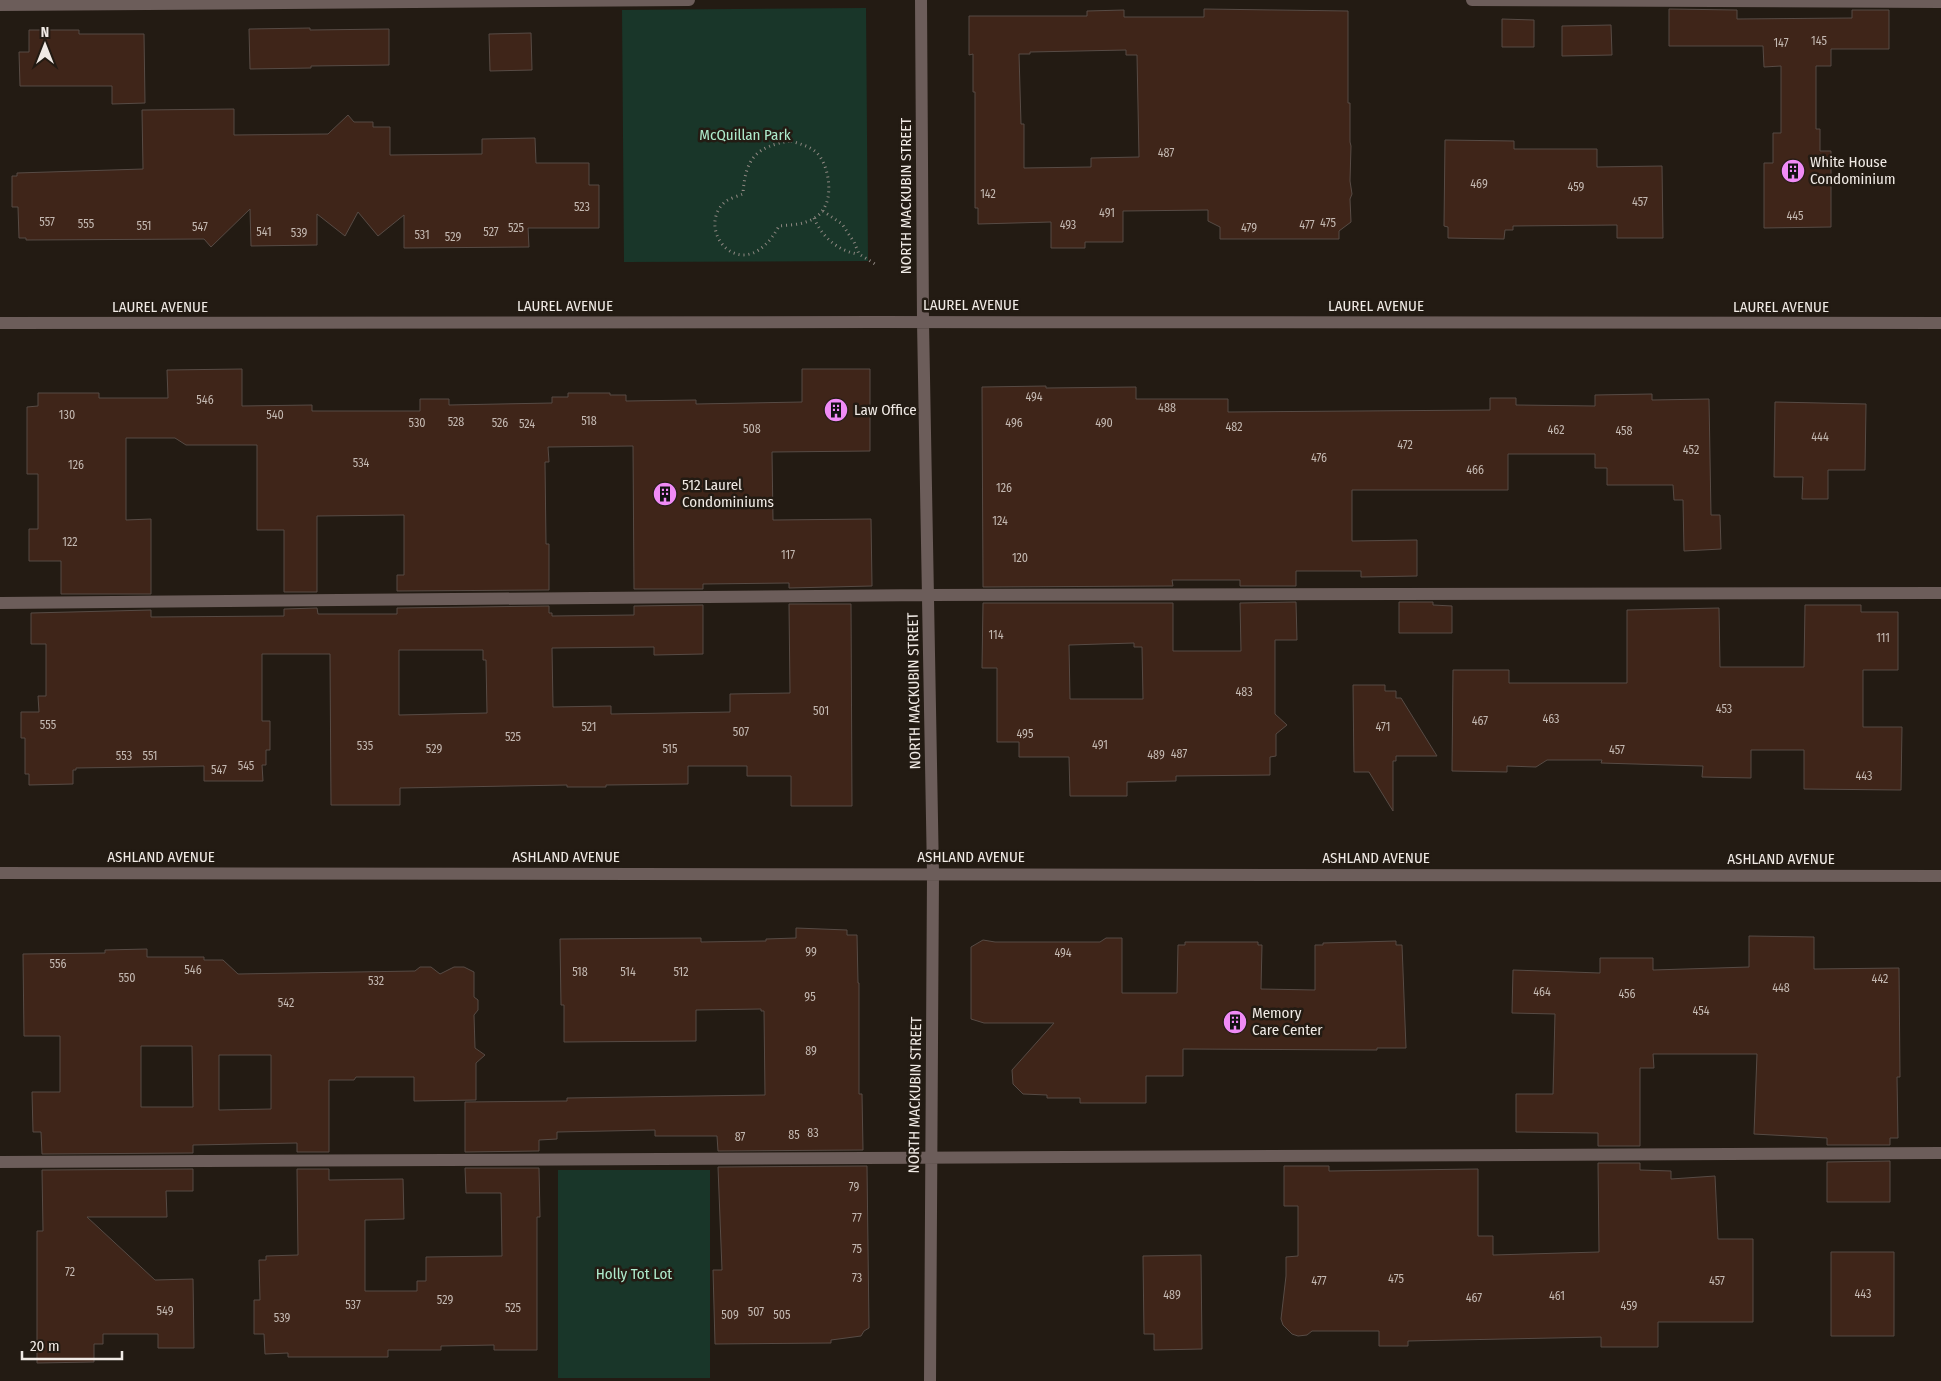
<svg xmlns="http://www.w3.org/2000/svg" width="1941" height="1381" viewBox="0 0 1941 1381" font-family="'Fira Sans Condensed',sans-serif">
<style>
.green{fill:#193629}
.building{fill:#3f2519;stroke:#574b45;fill-rule:evenodd}
.lines{fill:none;stroke-linecap:round;stroke-linejoin:round}
.path{stroke:#8f8882;stroke-width:3;stroke-dasharray:1 4;stroke-linecap:butt}
.minor{stroke:#6c5d5a;stroke-width:12}
.labels{text-anchor:middle;stroke-width:5;stroke-linejoin:round;paint-order:stroke}
.number-label{font-size:12px;fill:#c4b9b2}
.park-label{font-size:15px;fill:#aeebcc;stroke:#231b13}
.poi-label{font-size:15px;fill:#f0eae5;stroke:#231b13;text-anchor:start}
.street-label{font-size:15px;fill:#f0eae5;stroke:#231b13}
</style>
<rect width="100%" height="100%" fill="#231b13"/>
<path class="green" d="M866,8L868,261L624,262L622,10Z
M558,1170H710V1378H558Z"/>
<path class="building" d="M1204,9L1348,11V103H1350V142L1351,146L1350,181L1352,194L1350,199L1351,222L1339,231V239H1220V227L1208,221V210L1123,211V242H1085V248H1051V222L978,224V208H975V92H973V54L969,55V16H1087V11L1124,10V17H1204ZM1126,50V55H1137L1139,157L1091,158V167L1024,168V124H1021L1019,54H1030V52Z
M1669,9L1737,10V19L1852,18V10H1889V49H1831V66H1816V129H1820V151H1831V227L1764,228V163H1773V133H1781V66L1764,67L1763,46H1669Z
M1502,19L1534,20V47H1502Z
M1611,25L1612,55L1562,56V26Z
M310,28V30L389,29V65L311,66V68L250,69L249,29Z
M29,30H79V34H144L145,103L112,104V86H20L19,52H29Z
M531,33L532,70L490,71L489,34Z
M234,109V135L328,134L348,115L354,122H373V127H390V155L482,154V139L535,138L536,163H589V185H599V228H528L529,247L404,248V215L378,236L358,212L345,236L317,214V245L251,246L250,209L211,247L204,239L26,240V238H19L18,207H12V176H17V173L143,169L142,110Z
M1445,140L1514,141V149H1597V167L1662,166L1663,238H1617V225L1513,226V230H1505L1504,239L1448,238V227L1444,226Z
M242,369V406L312,405V411H420V399H449V405L552,403V397H568V393H610V395H626V401L696,400V404L802,402V369H870V451L772,452L773,520L871,519L872,586L789,588V583L703,584V589H634L633,446L548,447L549,462H545L546,544H549V590L397,591V575H404V515L317,516V592H284V530H257V445H186L175,438H126V520L151,519V594H61V561H29V529H38V474H27V407L38,406V393H99V398H168L167,370Z
M1046,386V388L1136,387V399H1228V412L1490,410V398H1516V405L1595,406V395L1652,394V400L1709,399L1711,515H1720L1721,549L1684,551L1683,500H1674L1673,485H1607V468H1595V454H1508V490H1352V541L1417,540V576L1361,577V571H1296V586H1240V580H1172L1173,586L983,587L982,387Z
M1775,402L1866,404L1865,470H1828V499H1802L1803,477H1774Z
M1296,602L1297,640H1275V714L1287,725L1276,734V756L1270,757V775L1176,776V781L1127,782V796H1070L1069,757H1019V742H997V668H982L983,603H1173V651H1241L1240,603ZM1134,643V647H1142L1143,699H1070L1069,645Z
M1399,602H1433V605L1452,606V633H1399Z
M789,604H851L852,806H791V776H747V766H688V784L606,785V787H567V785L400,788V805H331L330,654H262V721H270V750H266V765H262L263,781H204V766L76,768V770H73V784L29,785V774H25V738H21V712H39L38,696H46V644H31V613L151,610V617L284,616V609L317,608L318,614H397V608L549,606V613H552V616L634,615V606L703,605V654L654,655V647L552,648L553,707L611,706V714L730,712V694L790,693ZM399,650H483V660H486L487,713L399,715Z
M1805,605H1861V612H1898V670H1863V727H1902L1901,790L1804,789V750H1751V778L1702,777L1703,766L1601,763L1602,760H1547L1536,767L1507,766V772L1452,771L1453,670H1509V683H1627V610L1719,608L1720,667H1804Z
M1353,685H1385V691H1396V698H1401L1437,756H1396V761H1393V811L1369,772H1354Z
M796,928L847,930V935H857L858,983H859V1094H862L863,1150L718,1151L717,1136H655V1130L557,1132V1139L539,1140V1151L465,1152V1102L567,1101V1098L765,1095L764,1011H761V1009L696,1010V1041L564,1042V1005H561L560,939L701,938V942L766,941V939L796,938Z
M1749,936L1814,937V969L1899,968L1900,1077H1897L1898,1138H1890V1145H1827V1138L1754,1134L1757,1054H1653L1654,1068H1640V1146H1598V1133L1516,1132V1094H1553L1555,1014L1512,1013L1513,970L1600,973V958H1653V970L1749,967Z
M1106,938H1122V993H1177L1178,945H1185V942H1258V945H1262L1261,989L1315,990V945H1323V943L1396,941V945H1402L1406,1048H1377V1050L1183,1049V1076H1146V1103H1080V1098H1047V1095L1023,1094L1013,1084L1012,1070L1054,1023H984L971,1019V947L983,940L995,942H1100Z
M147,949V957H204V960H223L238,974L415,971L420,967H431L440,974L454,967H464L474,972V997L478,1000V1010L474,1015L475,1048L485,1055L476,1063V1100L414,1101V1077H356L354,1080H329V1152H297V1143L193,1145V1153L42,1154L41,1132H33L32,1092H60V1036H24L23,954L105,953V950ZM141,1046H192L193,1107H141ZM219,1055H271V1109L219,1110Z
M1890,1161V1202H1827V1162Z
M1598,1163H1640V1170L1671,1171V1179L1715,1176L1718,1239H1753V1322H1658V1347H1601V1337L1408,1341V1346H1379V1331H1312L1307,1335L1298,1336L1292,1334L1283,1325L1281,1319L1286,1276V1257L1298,1256V1206H1284V1166H1329V1171L1478,1169V1236H1493V1255L1599,1252Z
M867,1166L869,1328L864,1331L861,1336L831,1340V1343L715,1344L713,1270H722L718,1167Z
M465,1168H539L540,1217H537V1350H494V1345L441,1346V1350H388V1357H288V1353L265,1354L264,1334H254V1300H260L259,1260H266V1256L298,1255L297,1169H329V1180L403,1179L404,1219L365,1220V1291H417V1281H426V1257L502,1256L501,1193H466Z
M193,1169V1191H166L167,1217H87L155,1280L193,1279L194,1348H158V1334H103V1344H94V1362L37,1363V1231H43L42,1170Z
M1831,1252H1894V1336H1831Z
M1201,1255L1202,1349L1154,1350V1334H1144L1143,1256Z"/>
<g class="lines">
<path class="path" d="M791,141C800,144 809,146 816,152C829,164 834,197 822,211C819,216 812,220 806,222C798,225 788,225 779,226C744,291 693,230 725,202C730,198 738,196 743,194C745,159 756,146 791,141Z
M823,211L842,224L854,242L859,254L875,264
M814,218C822,237 838,251 858,254"/>
<path class="minor" d="M921,0L923,322L933,874L930,1381
M1472,0L1941,2
M0,5L689,0
M0,323L875,322L1941,323
M0,603L929,595L1941,593
M0,873L1941,876
M0,1162L1941,1153"/>
</g>
<defs>
<g id="building-disc" transform="scale(1.25)"><circle r="9.5" fill="#f08bf5" stroke="#231b13"/><path d="M-4-6H4V6H1V3H-1V6H-4ZM-2.5-4.3h1.7v1.8h-1.7ZM.8-4.3h1.7v1.8H.8ZM-2.5-1h1.7V.8h-1.7ZM.8-1h1.7V.8H.8Z" fill="#111"/></g>
</defs>
<g fill-rule="evenodd">
<use href="#building-disc" x="1793" y="171"/>
<use href="#building-disc" x="836" y="410"/>
<use href="#building-disc" x="665" y="494"/>
<use href="#building-disc" x="1235" y="1022"/>
</g>
<g class="labels">
<g class="number-label">
<text x="1819" y="45">145</text>
<text x="1781" y="47">147</text>
<text x="1166" y="157">487</text>
<text x="1479" y="188">469</text>
<text x="1576" y="191">459</text>
<text x="988" y="198">142</text>
<text x="1640" y="206">457</text>
<text x="582" y="211">523</text>
<text x="1107" y="217">491</text>
<text x="1795" y="220">445</text>
<text x="47" y="226">557</text>
<text x="1328" y="227">475</text>
<text x="86" y="228">555</text>
<text x="1068" y="229">493</text>
<text x="1307" y="229">477</text>
<text x="144" y="230">551</text>
<text x="200" y="231">547</text>
<text x="516" y="232">525</text>
<text x="1249" y="232">479</text>
<text x="264" y="236">541</text>
<text x="491" y="236">527</text>
<text x="299" y="237">539</text>
<text x="422" y="239">531</text>
<text x="453" y="241">529</text>
<text x="1034" y="401">494</text>
<text x="205" y="404">546</text>
<text x="1167" y="412">488</text>
<text x="67" y="419">130</text>
<text x="275" y="419">540</text>
<text x="589" y="425">518</text>
<text x="456" y="426">528</text>
<text x="417" y="427">530</text>
<text x="500" y="427">526</text>
<text x="1014" y="427">496</text>
<text x="1104" y="427">490</text>
<text x="527" y="428">524</text>
<text x="1234" y="431">482</text>
<text x="752" y="433">508</text>
<text x="1556" y="434">462</text>
<text x="1624" y="435">458</text>
<text x="1820" y="441">444</text>
<text x="1405" y="449">472</text>
<text x="1691" y="454">452</text>
<text x="1319" y="462">476</text>
<text x="361" y="467">534</text>
<text x="76" y="469">126</text>
<text x="1475" y="474">466</text>
<text x="1004" y="492">126</text>
<text x="1000" y="525">124</text>
<text x="70" y="546">122</text>
<text x="788" y="559">117</text>
<text x="1020" y="562">120</text>
<text x="996" y="639">114</text>
<text x="1883" y="642">111</text>
<text x="1244" y="696">483</text>
<text x="1724" y="713">453</text>
<text x="821" y="715">501</text>
<text x="1551" y="723">463</text>
<text x="1480" y="725">467</text>
<text x="48" y="729">555</text>
<text x="589" y="731">521</text>
<text x="1383" y="731">471</text>
<text x="741" y="736">507</text>
<text x="1025" y="738">495</text>
<text x="513" y="741">525</text>
<text x="1100" y="749">491</text>
<text x="365" y="750">535</text>
<text x="434" y="753">529</text>
<text x="670" y="753">515</text>
<text x="1617" y="754">457</text>
<text x="1179" y="758">487</text>
<text x="1156" y="759">489</text>
<text x="124" y="760">553</text>
<text x="150" y="760">551</text>
<text x="246" y="770">545</text>
<text x="219" y="774">547</text>
<text x="1864" y="780">443</text>
<text x="811" y="956">99</text>
<text x="1063" y="957">494</text>
<text x="58" y="968">556</text>
<text x="193" y="974">546</text>
<text x="580" y="976">518</text>
<text x="628" y="976">514</text>
<text x="681" y="976">512</text>
<text x="127" y="982">550</text>
<text x="1880" y="983">442</text>
<text x="376" y="985">532</text>
<text x="1781" y="992">448</text>
<text x="1542" y="996">464</text>
<text x="1627" y="998">456</text>
<text x="810" y="1001">95</text>
<text x="286" y="1007">542</text>
<text x="1701" y="1015">454</text>
<text x="811" y="1055">89</text>
<text x="813" y="1137">83</text>
<text x="794" y="1139">85</text>
<text x="740" y="1141">87</text>
<text x="854" y="1191">79</text>
<text x="857" y="1222">77</text>
<text x="857" y="1253">75</text>
<text x="70" y="1276">72</text>
<text x="857" y="1282">73</text>
<text x="1396" y="1283">475</text>
<text x="1319" y="1285">477</text>
<text x="1717" y="1285">457</text>
<text x="1863" y="1298">443</text>
<text x="1172" y="1299">489</text>
<text x="1557" y="1300">461</text>
<text x="1474" y="1302">467</text>
<text x="445" y="1304">529</text>
<text x="353" y="1309">537</text>
<text x="1629" y="1310">459</text>
<text x="513" y="1312">525</text>
<text x="165" y="1315">549</text>
<text x="756" y="1316">507</text>
<text x="730" y="1319">509</text>
<text x="782" y="1319">505</text>
<text x="282" y="1322">539</text>
</g>
<g class="park-label">
<text x="745" y="140">McQuillan Park</text>
<text x="634" y="1279">Holly Tot Lot</text>
</g>
<g class="poi-label">
<text x="1810" y="167">White House<tspan x="1810" dy="17">Condominium</tspan></text>
<text x="854" y="415">Law Office</text>
<text x="682" y="490">512 Laurel<tspan x="682" dy="17">Condominiums</tspan></text>
<text x="1252" y="1018">Memory<tspan x="1252" dy="17">Care Center</tspan></text>
</g>
<g class="street-label">
<text transform="translate(906 196) rotate(-90)" y="5">NORTH MACKUBIN STREET</text>
<text x="971" y="310">LAUREL AVENUE</text>
<text x="565" y="311">LAUREL AVENUE</text>
<text x="1376" y="311">LAUREL AVENUE</text>
<text x="160" y="312">LAUREL AVENUE</text>
<text x="1781" y="312">LAUREL AVENUE</text>
<text transform="translate(914 691) rotate(-91)" y="5">NORTH MACKUBIN STREET</text>
<text x="161" y="862">ASHLAND AVENUE</text>
<text x="566" y="862">ASHLAND AVENUE</text>
<text x="971" y="862">ASHLAND AVENUE</text>
<text x="1376" y="863">ASHLAND AVENUE</text>
<text x="1781" y="864">ASHLAND AVENUE</text>
<text transform="translate(915 1095) rotate(-89)" y="5">NORTH MACKUBIN STREET</text>
</g>
</g>
<g transform="translate(45 45)" stroke="#231b13" stroke-width="4" paint-order="stroke">
<path d="M0-4L9 19L0 12L-9 19Z" fill="#f0eae5"/>
<text y="-8" font-size="14" font-weight="bold" text-anchor="middle" fill="#f0eae5">N</text>
</g>
<path d="M22 1351v8h100v-8" fill="none" stroke="#f0eae5" stroke-width="2.5"/>
<text x="30" y="1351" font-size="15" fill="#f0eae5" stroke="#231b13" stroke-width="4" paint-order="stroke">20 m</text>
</svg>
